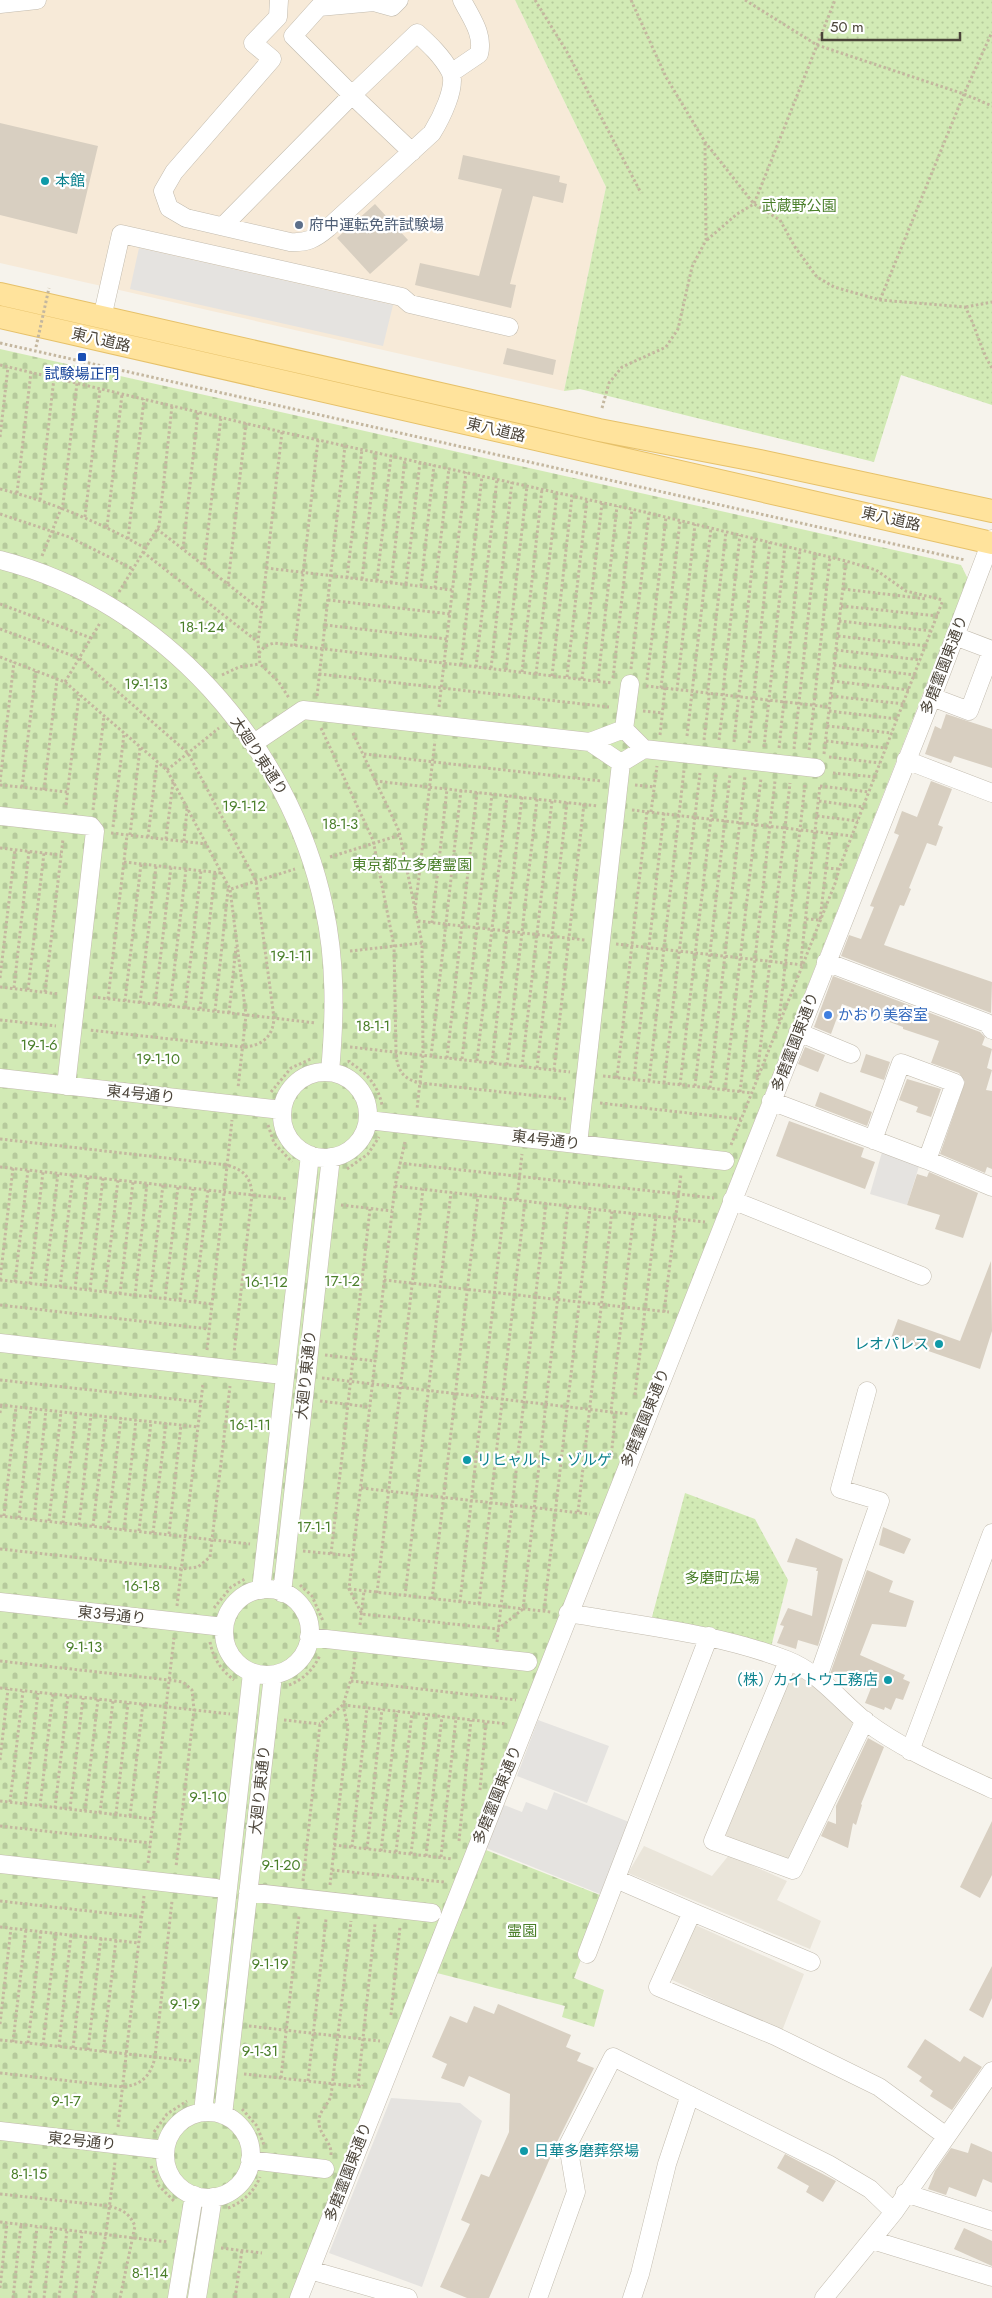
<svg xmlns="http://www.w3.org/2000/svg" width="992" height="2298" viewBox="0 0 992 2298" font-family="Jost,'Noto Sans JP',sans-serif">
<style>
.residential{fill:#eae5da}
.commercial{fill:#f7ead8}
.cemetery{fill:url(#cemetery-stones)}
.park{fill:url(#park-dots)}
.parking{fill:#e5e3e0}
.building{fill:#d8cfc1}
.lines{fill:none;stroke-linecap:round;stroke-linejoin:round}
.minor-casing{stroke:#c2bbae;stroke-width:19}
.major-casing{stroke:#e6c16a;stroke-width:24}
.path{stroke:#c4b79f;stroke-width:3;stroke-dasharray:2.5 2.5;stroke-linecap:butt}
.minor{stroke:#fff;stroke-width:18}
.major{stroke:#ffe39c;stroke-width:22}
.path-bridge{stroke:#c4b79f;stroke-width:3;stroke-dasharray:2.5 2.5;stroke-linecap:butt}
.culture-dot{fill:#0f9aa8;stroke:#fff;stroke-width:2}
.service-dot{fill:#5c6f8a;stroke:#fff;stroke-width:2}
.transit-dot{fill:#1a4fb4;stroke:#fff;stroke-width:2}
.shop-dot{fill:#3f7fe0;stroke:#fff;stroke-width:2}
.labels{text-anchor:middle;stroke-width:4.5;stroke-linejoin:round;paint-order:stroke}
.culture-label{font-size:15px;fill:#0d838f;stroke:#fff;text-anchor:start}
.park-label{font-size:15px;fill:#4a7f2a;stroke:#fff}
.service-label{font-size:15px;fill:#4e5e75;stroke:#fff;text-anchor:start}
.street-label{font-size:15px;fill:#4b4439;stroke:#fff}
.transit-label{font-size:15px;fill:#164399;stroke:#fff}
.shop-label{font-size:15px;fill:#366cbe;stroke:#fff;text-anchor:start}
</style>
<defs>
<pattern id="cemetery-stones" width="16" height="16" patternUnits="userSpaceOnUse" patternTransform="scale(1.25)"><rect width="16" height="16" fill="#d2eab5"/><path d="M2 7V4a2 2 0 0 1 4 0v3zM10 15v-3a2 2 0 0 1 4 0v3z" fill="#b6ca9c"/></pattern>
<pattern id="park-dots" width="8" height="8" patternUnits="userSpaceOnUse" patternTransform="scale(1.25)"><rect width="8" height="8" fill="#d2eab5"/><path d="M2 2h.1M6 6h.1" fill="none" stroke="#b6ca9c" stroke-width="1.8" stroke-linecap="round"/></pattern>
</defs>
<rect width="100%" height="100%" fill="#f6f3ec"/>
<path class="residential" d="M791,1672L813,1685L853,1723L789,1862L725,1837Z
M644,1846L712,1876L729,1855L787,1881L777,1900L821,1921L810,1949L628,1873Z
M691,1923L804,1974L782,2031L668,1978Z"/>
<path class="commercial" d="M0,0H515L606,187L564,391L0,263Z"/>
<path class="cemetery" d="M0,349L961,565L968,579L291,2298H0Z
M486,1850L605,1897L574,1978L604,1990L594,2027L562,2017L565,2006L437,1973Z"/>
<path class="park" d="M515,0H992V405L901,375L874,462L580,389L564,391L606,187Z
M685,1493L755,1519L788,1580L769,1655L652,1617Z"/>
<path class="parking" d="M139,248L393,305L383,346L130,289Z
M882,1152L920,1163L907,1205L870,1194Z
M538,1720L609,1746L587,1803L517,1776Z
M554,1792L629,1822L600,1894L486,1848L504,1805L522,1812L526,1802L547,1810Z
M391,2098L460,2103L482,2121L422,2287L329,2253Z"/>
<path class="building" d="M0,123L98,146L77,234L0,215Z
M463,155L560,176L559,182L567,184L563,203L533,196L510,284L516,285L511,308L415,285L420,263L479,276L502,189L458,179Z
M375,204L408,240L370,274L337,238Z
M507,348L556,360L553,375L503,364Z
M946,714L992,729V768L954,756L951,763L925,754L935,726L941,729Z
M931,781L952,789L938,825L943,827L936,846L927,843L909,888L911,889L904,906L900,905L884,945L992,982L991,1013L841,956L849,935L861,939L874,907L870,906L899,835L894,833L902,811L917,817Z
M833,976L980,1032L985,1037L982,1045L992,1049L987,1068L992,1070L986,1090L992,1091V1169L987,1167L985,1173L940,1154L965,1082L959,1073L931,1063L939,1041L903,1029V1027L842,1004L831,1034L814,1027Z
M805,1047L825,1055L818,1072L798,1064Z
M866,1054L890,1062L884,1080L860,1072Z
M907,1079L941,1089L931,1117L916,1112L918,1107L899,1100Z
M820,1092L872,1112L867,1126L815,1106Z
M789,1121L864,1148L861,1157L875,1162L865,1189L776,1156Z
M929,1172L978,1193L963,1238L935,1229L940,1215L907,1205L917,1174L927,1177Z
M991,1261L992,1331L980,1369L891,1338L898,1319L960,1341Z
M883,1527L911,1539L904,1554L879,1545Z
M796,1538L843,1559L818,1646L798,1640L796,1649L777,1643L784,1626L780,1625L788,1608L812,1616L818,1571H816L817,1568L787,1562Z
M867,1570L893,1581L889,1592L914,1601L906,1627L872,1624L860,1655L905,1675L903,1679L910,1682L903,1700L896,1698L891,1710L885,1707L884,1710L865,1703L871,1688L867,1687L871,1676L830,1674Z
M868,1738L884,1747L861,1804L862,1805L856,1825L853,1823L848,1848L821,1836L828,1821L836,1824V1806Z
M992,1821V1875L980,1898L960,1887Z
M992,1966V1998L983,2018L969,2010Z
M498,2004L571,2035L566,2047L581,2053L577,2061L594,2068L558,2140L489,2298H467L440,2287L470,2224L461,2220L481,2174L489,2177L509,2132L510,2094L469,2076L464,2087L441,2078L447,2064L432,2057L450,2016L467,2023L474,2006L494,2014Z
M925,2039L960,2062L964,2056L982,2067L952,2110L930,2096L933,2091L919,2081L922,2077L907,2067Z
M971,2143L992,2152V2183L983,2179L976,2197L949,2187L946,2195L928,2189L935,2171L951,2148L968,2153Z
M785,2154L836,2181L823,2202L806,2192L809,2186L777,2168Z
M964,2228L992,2241V2266L954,2249Z"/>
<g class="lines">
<g class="minor-casing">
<path id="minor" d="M279,0L278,17L253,43L272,59L174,172L163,191L169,208L186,218L290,242C307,243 315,239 328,228L432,133C440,120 458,86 450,71C442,56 429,44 417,33L352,95L293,36L319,7L374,2L392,7L399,0
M0,4L37,0
M451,73L479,54C484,34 471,18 462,0
M223,226L352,95L412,152
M102,318L121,234L402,297L410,304L509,327
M0,560C162,601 290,746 324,907C336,962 335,1016 330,1072
M932,697L969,711L992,650L955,636
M624,729L630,684
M254,743L303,710L590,742
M644,749L624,729L590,742L621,763L644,749L816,768
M906,760L992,793
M0,816L91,826L95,831L66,1086
M826,962L987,1023L992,1030
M798,1032L851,1054
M282 1115a43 43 0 1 1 86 0a43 43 0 1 1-86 0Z
M0,1078L282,1110
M771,1101L927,1160L992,1187
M368,1120L725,1161
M873,1140L901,1063L955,1083L927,1160
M578,1144L621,763
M732,1200L922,1276
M0,1343L274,1374
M224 1632a43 43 0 1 1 86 0a43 43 0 1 1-86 0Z
M261,1590L310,1155
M282,1593L331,1157
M0,1602L224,1627
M568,1613C642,1626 717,1633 787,1660C820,1673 839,1700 865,1721C903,1750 949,1769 992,1789
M309,1637L528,1662
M788,1661L713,1841L793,1870L865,1720
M818,1677L880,1501L840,1489L867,1391
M910,1751L992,1533
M0,1864L216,1888
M616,1879L692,1912L658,1987L775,2036L879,2087L946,2136
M248,1892L432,1913
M692,1912L811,1962
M587,1954L709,1636
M203,2112L252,1673
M165 2155a43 43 0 1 1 86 0a43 43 0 1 1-86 0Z
M223,2115L273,1675
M0,2131L165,2150
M250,2160L325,2169
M905,2193L992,2221
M872,2240L992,2277
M310,2270L408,2298
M177,2298L194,2195
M197,2298L213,2197
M299,2298L932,697L992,539
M538,2298L576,2192L568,2145L613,2057L828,2164L870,2189L894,2212
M632,2298L640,2274L667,2164L690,2095
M824,2298L894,2212L992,2071"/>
</g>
<g class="major-casing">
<path id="major" d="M0,294L599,430L760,461L992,511
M0,317L992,543"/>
</g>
<path class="path" d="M535,0L567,52L641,193
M631,0L666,77L705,142L754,204L780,220L795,247L817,277L834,287L880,300L965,307C976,326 980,349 992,368
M745,0L817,45L964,94L992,106
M707,240L737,214L754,204L835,0
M880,300L964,94L992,32
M966,307L992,302
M0,343L965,560
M0,365L282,432L649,513L846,561L876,570L906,591L943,600
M602,408L609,383L622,367L666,347L678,329L692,267L706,240L705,143
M282,432L258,642L260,664L278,681L289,698
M0,437L8,367
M0,489C52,502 99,522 145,548
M17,493L31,372
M40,500L54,378
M0,514L69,537L133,569
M85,517L100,389
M107,527L122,394
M157,529L261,610
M128,539L144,399
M183,549L198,412
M143,552L258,642
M42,556L63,504L77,383
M204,565L221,417
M266,568L452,590
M347,578L362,449
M362,579L376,453
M377,581L391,456
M391,583L405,459
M228,584L246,423
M406,584L420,462
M421,586L434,465
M435,588L449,468
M843,589L927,599
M119,592L159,526L172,406
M328,600L450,614
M0,604L91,638
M841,606L938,616
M839,621L932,631
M325,625L447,639
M0,629L79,658L188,753L256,881L274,1018C273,1037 262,1046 243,1047L89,1030
M838,636L926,646
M295,646L318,440
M836,650L921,660
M259,653L265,646L274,643L612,683
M0,657L65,682L167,770L230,889L246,1015L238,1088
M461,665L482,476
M834,665L915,675
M476,667L497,479
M491,668L512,482
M631,669L649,513
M506,670L527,486
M522,672L542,489
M319,674L609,707
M536,674L557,493
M222,675L239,667L260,664
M552,676L572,496
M567,677L587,499
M613,678L632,509
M582,679L602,503
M647,680L666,517
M598,681L617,506
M832,681L909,690
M65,682L100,623
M646,686L829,707
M661,688L680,521
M677,690L695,524
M317,696L345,446
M831,696L904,704
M439,707L466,472
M643,711L663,713
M829,711L898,719
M827,726L892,733
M321,728L373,840L394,946L396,1052C397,1069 402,1079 420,1083L566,1099
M353,733L399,831L422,943L423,1055L417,1109
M660,735L665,688
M687,736L711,528
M704,740L709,698L708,689L726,532
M719,740L724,699L723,691L740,535
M826,741L886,748
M734,742L755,539
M749,743L770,542
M764,747L785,546
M779,748L800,550
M794,749L815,553
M809,750L830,557
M364,754L601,781
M824,754L846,561
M829,757L880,763
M167,770L219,728
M833,773L875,777
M375,781L598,806
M0,782L14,662
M0,785L68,792
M635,785L654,787
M820,786L869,792
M22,787L36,671
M44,790L57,679
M819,801L863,807
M66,805L79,695
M93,810L104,716
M632,810L852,836
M651,812L657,766
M817,816L858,821
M113,827L124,734
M111,833L206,844
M130,835L140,748
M148,837L157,762
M166,839L173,782
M184,841L187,809
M0,848L61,855
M330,857L400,835
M124,862L221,873
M826,868L839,869
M415,910L435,741
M806,919L820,920L830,834
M418,921L585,940
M432,923L447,789
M616,944L803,965L801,960L820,785
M350,951L422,943
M0,978L15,850
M0,987L59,994
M14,988L29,851
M28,990L44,853
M45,992L63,839
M93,997L316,1023
M108,999L127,835
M125,1001L141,864
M140,1003L156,866
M155,1004L171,867
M170,1006L186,869
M185,1008L201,871
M200,1009L215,872
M215,1011L228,890L295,869
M229,1013L236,947
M0,1020L56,1026
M779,1021L805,784
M350,1047L570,1072
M431,1056L461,790
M447,1058L477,792
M462,1059L492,794
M349,1060V1062C366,1072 378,1085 382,1105
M477,1061L507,796
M492,1063L522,797
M507,1065L537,799
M522,1067L552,801
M537,1068L567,802
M554,1070L584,804
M603,1076L752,1093
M757,1077L790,783
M617,1078L647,811
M634,1079L664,813
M649,1081L684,770
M664,1083L700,773
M680,1085L716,774
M695,1086L730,775
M710,1088L745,776
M725,1090L761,778
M271,1092L291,1068L313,1058
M740,1092L775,781
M600,1103L741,1119
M268,1125L274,1143L292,1162
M0,1139L227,1165C244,1170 251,1177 252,1195L234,1353
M405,1142L395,1186L349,1589L362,1614L498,1629L523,1609L568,1206
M731,1145L836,881L839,869L943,600
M399,1163L714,1198
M0,1167L288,1199
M347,1169L368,1154L379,1137
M395,1186L705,1222
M517,1200L522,1154
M341,1205L392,1211
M0,1280L212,1304
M0,1280L13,1168
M384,1280L669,1312
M15,1282L28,1170
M30,1284L43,1172
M45,1286L58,1173
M60,1287L73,1175
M75,1289L88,1177
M90,1290L103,1178
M105,1292L118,1180
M120,1294L133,1182
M135,1296L147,1183
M150,1297L163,1185
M165,1299L178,1187
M180,1300L193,1189
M195,1302L208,1190
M0,1305L209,1329
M664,1312L681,1174
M207,1350L232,1120
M325,1355L375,1361
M322,1378L629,1414
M0,1380L201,1402
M635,1395L656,1216
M320,1401L370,1407
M0,1405L198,1427
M0,1413L1,1405
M611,1458L615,1419L611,1411L634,1213
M361,1488L590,1514
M578,1512L612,1211
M0,1516L250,1544
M4,1516L16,1407
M19,1518L31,1408
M34,1520L46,1410
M49,1521L61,1412
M63,1523L76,1414
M79,1525L91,1415
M93,1526L106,1417
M108,1528L121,1418
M124,1530L136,1420
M139,1531L151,1422
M153,1533L166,1423
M169,1534L181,1425
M0,1549L182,1569L198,1567L210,1557L230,1386
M303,1551L353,1556
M331,1554L370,1209
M300,1585L312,1596L323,1621
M349,1589L551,1612
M377,1593L423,1189
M405,1596L451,1192
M432,1599L478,1196
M460,1602L505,1199
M479,1604L525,1201
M177,1606L203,1384
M214,1608L231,1587L245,1579
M544,1611L590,1208
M360,1625L364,1591
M210,1642C213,1658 221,1670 234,1680
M497,1642L546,1203
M0,1661L169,1680L183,1682L192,1690L194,1710L176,1867
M351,1681L516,1700
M289,1685C303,1680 314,1669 320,1655
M0,1688L230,1714
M343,1705L507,1724
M284,1720L320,1724
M0,1760L8,1689
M480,1790L486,1721
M0,1801L153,1819
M10,1802L23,1691
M25,1804L38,1693
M40,1806L53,1694
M55,1808L68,1696
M70,1809L83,1698
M85,1811L98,1699
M100,1813L113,1701
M116,1814L128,1703
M130,1816L143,1704
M0,1826L150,1843
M459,1841L471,1720
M334,1845L453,1859
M352,1847L367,1708
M367,1849L382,1709
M381,1851L397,1711
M396,1852L412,1713
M411,1854L427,1714
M426,1856L442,1716
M441,1857L456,1718
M148,1863L174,1638
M332,1870L444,1882
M303,1881L320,1724L343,1705L353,1673L355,1658
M330,1885L348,1727L343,1705
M0,1901L142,1917
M0,1927L139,1943
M391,2015L400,1927
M0,2024L11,1928
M249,2026L380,2041
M0,2040L191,2061
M13,2042L26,1929
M28,2043L41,1931
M43,2045L56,1933
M59,2047L71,1935
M73,2048L86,1936
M88,2050L101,1938
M103,2052L116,1940
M0,2073L123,2087C141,2085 151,2076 155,2057L172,1901
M244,2074L362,2087L363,2085
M281,2078L299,1915
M308,2081L326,1919
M358,2086L375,1924
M242,2109L257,2126L264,2145
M118,2127L144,1896
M154,2132L167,2114L187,2101
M331,2155C332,2141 318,2134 319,2121C319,2111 328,2105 331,2096L351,1921
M151,2166L159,2186L175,2202
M0,2194L109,2206C123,2210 129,2213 135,2226L120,2298
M228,2208C243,2202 254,2192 260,2177
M0,2222L168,2242
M221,2248L262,2253
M0,2288L7,2223
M13,2298L21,2225
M29,2298L37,2227
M44,2298L52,2228
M59,2298L67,2230
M75,2298L82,2232
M92,2298L106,2234L115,2162
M235,2298L242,2250"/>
<use href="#minor" class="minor"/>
<use href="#major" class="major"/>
<path class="path-bridge" d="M36,347L49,288"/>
</g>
<g class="culture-dot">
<circle cx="45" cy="181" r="5"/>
<circle cx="939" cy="1344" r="5"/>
<circle cx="467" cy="1460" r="5"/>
<circle cx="888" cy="1680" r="5"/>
<circle cx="524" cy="2151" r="5"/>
</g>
<circle class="service-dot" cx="299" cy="225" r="5"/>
<rect class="transit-dot" x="77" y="352" width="10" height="10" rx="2.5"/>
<circle class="shop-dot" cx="828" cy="1015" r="5"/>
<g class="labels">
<g class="culture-label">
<text x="55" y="186">本館</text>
<text x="929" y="1349" text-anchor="end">レオパレス</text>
<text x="477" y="1465">リヒャルト・ゾルゲ</text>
<text x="878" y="1685" text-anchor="end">（株）カイトウ工務店</text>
<text x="534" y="2156">日華多磨葬祭場</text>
</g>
<g class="park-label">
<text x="799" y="211">武蔵野公園</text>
<text x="202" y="632">18-1-24</text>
<text x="146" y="689">19-1-13</text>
<text x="244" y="811">19-1-12</text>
<text x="340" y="829">18-1-3</text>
<text x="412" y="870">東京都立多磨霊園</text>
<text x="291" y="961">19-1-11</text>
<text x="373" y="1031">18-1-1</text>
<text x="39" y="1050">19-1-6</text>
<text x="158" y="1064">19-1-10</text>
<text x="342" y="1286">17-1-2</text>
<text x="266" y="1287">16-1-12</text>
<text x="250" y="1430">16-1-11</text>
<text x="314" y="1532">17-1-1</text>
<text x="722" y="1583">多磨町広場</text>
<text x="142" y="1591">16-1-8</text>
<text x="84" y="1652">9-1-13</text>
<text x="208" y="1802">9-1-10</text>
<text x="281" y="1870">9-1-20</text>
<text x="522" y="1936">霊園</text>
<text x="270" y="1969">9-1-19</text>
<text x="185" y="2009">9-1-9</text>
<text x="260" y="2056">9-1-31</text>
<text x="66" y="2106">9-1-7</text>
<text x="29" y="2179">8-1-15</text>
<text x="150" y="2278">8-1-14</text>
</g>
<g class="service-label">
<text x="309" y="230">府中運転免許試験場</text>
</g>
<g class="street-label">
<text transform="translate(101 340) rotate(13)" y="5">東八道路</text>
<text transform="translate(496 430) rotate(13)" y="5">東八道路</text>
<text transform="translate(891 519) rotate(13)" y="5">東八道路</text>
<text transform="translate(944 665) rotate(-69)" y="5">多磨霊園東通り</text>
<text transform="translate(259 756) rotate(57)" y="5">大廻り東通り</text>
<text transform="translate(795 1042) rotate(-69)" y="5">多磨霊園東通り</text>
<text transform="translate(141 1094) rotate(6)" y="5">東４号通り</text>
<text transform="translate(546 1140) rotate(7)" y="5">東４号通り</text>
<text transform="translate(306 1375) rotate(-84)" y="5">大廻り東通り</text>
<text transform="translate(645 1418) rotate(-68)" y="5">多磨霊園東通り</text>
<text transform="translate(112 1615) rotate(6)" y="5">東３号通り</text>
<text transform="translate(260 1790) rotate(-84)" y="5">大廻り東通り</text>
<text transform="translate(497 1795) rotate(-68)" y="5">多磨霊園東通り</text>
<text transform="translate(82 2141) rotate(6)" y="5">東２号通り</text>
<text transform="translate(348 2172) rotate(-69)" y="5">多磨霊園東通り</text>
</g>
<g class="transit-label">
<text x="82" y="379">試験場正門</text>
</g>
<g class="shop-label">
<text x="838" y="1020">かおり美容室</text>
</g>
</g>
<path d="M822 32v8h138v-8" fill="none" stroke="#4b4439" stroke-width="2.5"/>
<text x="830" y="32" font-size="15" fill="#4b4439" stroke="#ffffff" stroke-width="4" paint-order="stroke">50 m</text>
</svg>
